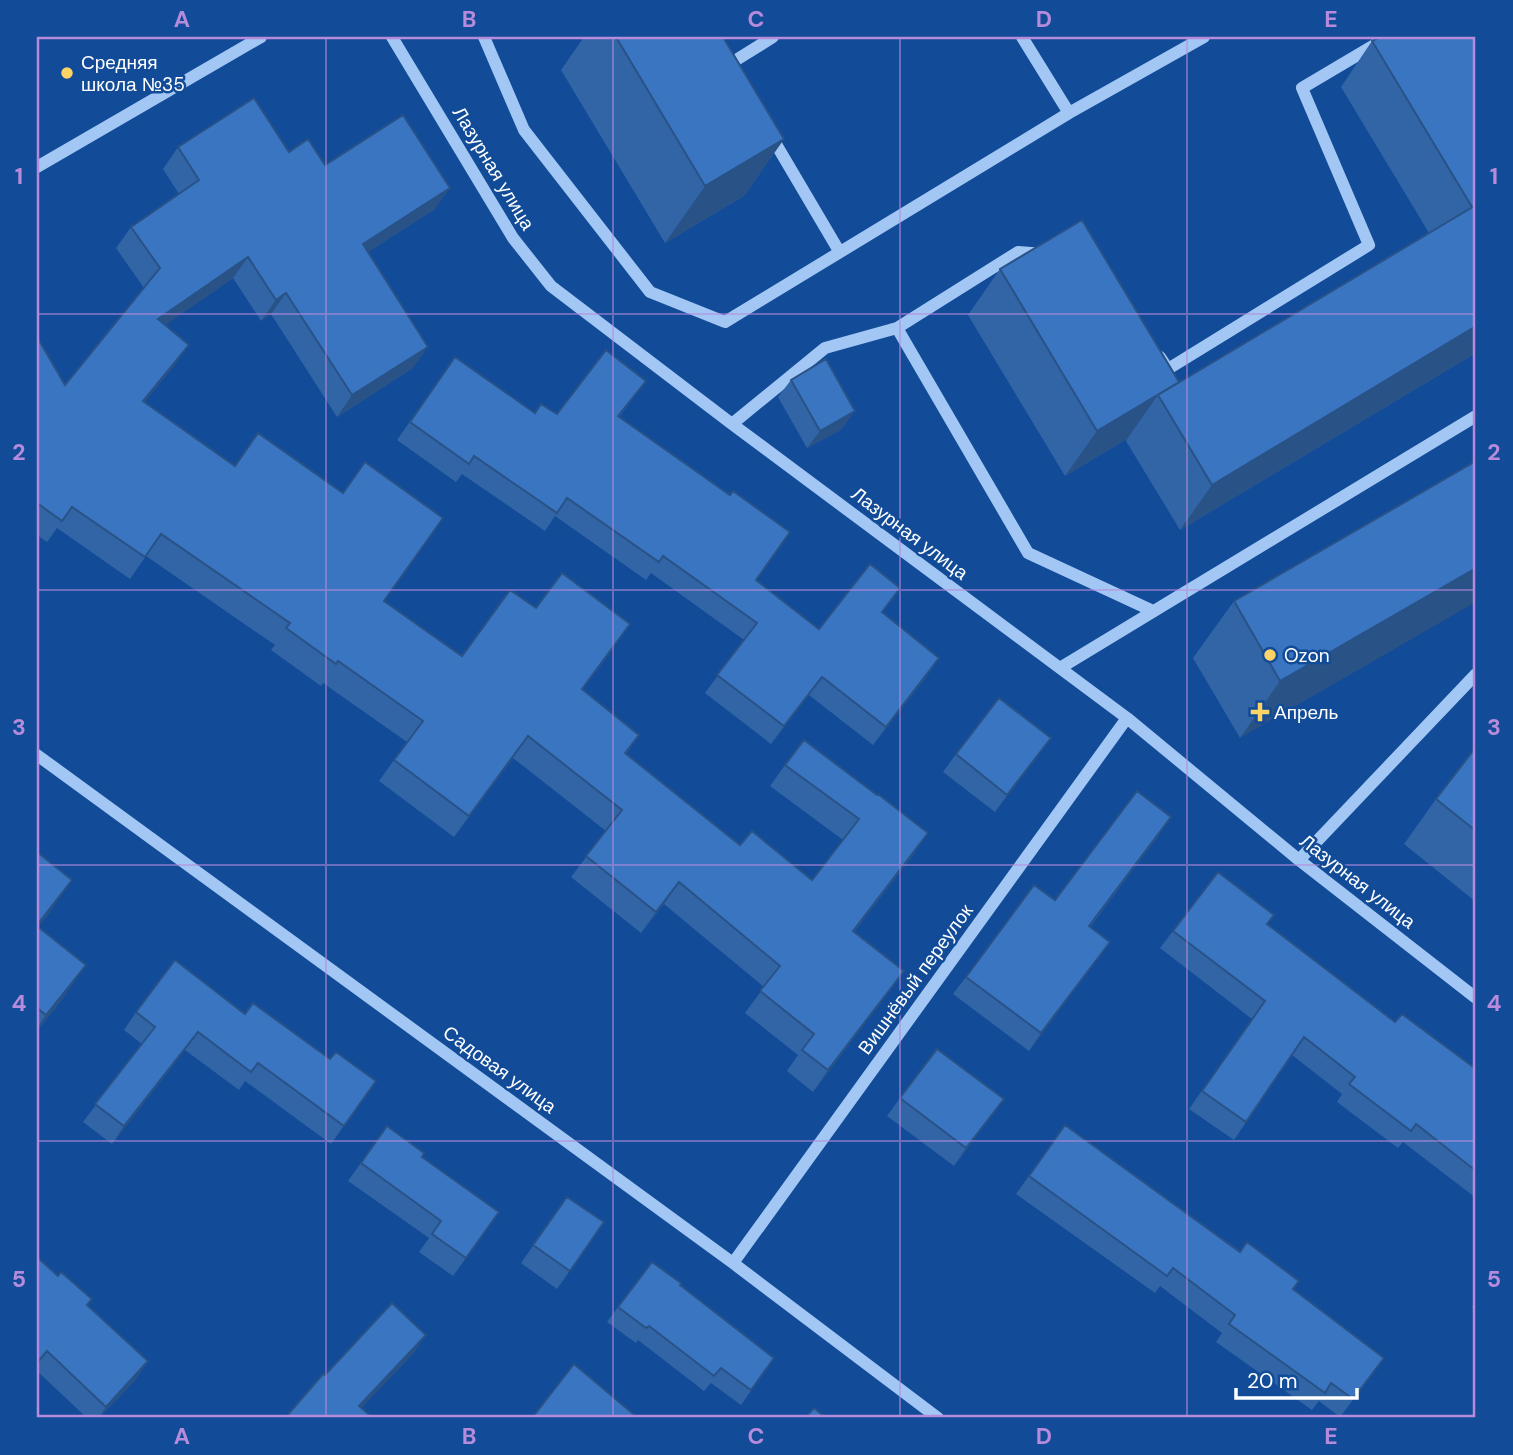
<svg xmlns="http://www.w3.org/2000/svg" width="1513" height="1455" viewBox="0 0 1513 1455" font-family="'DM Sans',sans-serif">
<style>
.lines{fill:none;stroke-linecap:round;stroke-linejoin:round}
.minor{stroke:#a3c7f4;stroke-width:12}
.wall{fill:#3265a6}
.shaded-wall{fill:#295287}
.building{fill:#3a75c1;stroke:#295287;stroke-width:2}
.grid{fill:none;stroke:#b68bdc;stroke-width:2;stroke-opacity:0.55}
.poi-dot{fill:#ffd466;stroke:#124b98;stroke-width:2.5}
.labels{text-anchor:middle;stroke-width:5;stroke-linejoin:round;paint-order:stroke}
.poi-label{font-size:19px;fill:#fff;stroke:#124b98;text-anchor:start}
.street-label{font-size:19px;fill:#fff;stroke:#124b98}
.neatline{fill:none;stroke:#b68bdc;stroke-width:2.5}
.grid-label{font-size:23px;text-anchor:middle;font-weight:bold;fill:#b68bdc}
</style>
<rect width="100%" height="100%" fill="#124b98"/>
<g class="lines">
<path class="minor" d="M392,37L513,238L551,286L732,424L1127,718L1299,860L1476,998
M484,37L524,130L650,292L725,322L1069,113L1204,37
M1022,37L1069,113
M732,70L728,65L773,37
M770,134L839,251
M37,167L261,37
M897,328L1028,553L1153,611
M1160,357L1168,369L1369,245L1302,88L1388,37
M732,424L825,348L897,328L1018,252L1044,254
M1060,668L1476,416
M37,755L733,1263L938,1418
M1299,860L1476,674
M733,1263L1127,718"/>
</g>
<path class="wall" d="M584,37H723L784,139L744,196L665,243L561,70Z
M1476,37V353L1180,530L1126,441L1127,439L1065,476L968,315L1000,269L1178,384L1429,233L1341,87L1372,41Z
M178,147L289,152L325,165L435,209L368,252L413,368L337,417L271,314L261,321L233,278L165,325L174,366L144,402L384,601L462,656L536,608L615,646L582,690L639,735L626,754L740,845L812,880L843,840L770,786L785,765L928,833L913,855L854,932L904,971L889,992L813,1092L787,1071L798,1055L745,1013L764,987L664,904L641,933L571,877L606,831L513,758L454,837L379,781L407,742L323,683L321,686L271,650L275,645L146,556L130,579L57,528L47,542L37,535V337L65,385L144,288L116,248L131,227L179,194L163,169Z
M455,357L535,413L557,414L646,381L619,417L756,580L819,629L882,613L927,676L873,745L809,695L771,744L705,693L744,640L651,573L646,580L555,516L545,531L462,474L456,482L397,440Z
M791,380L842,429L807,448L778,397Z
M1476,461L1240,738L1193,658L1234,601Z
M1476,747V902L1404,844L1436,799Z
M956,754L1038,756L995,812L943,772Z
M1159,835L1090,927L1110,942L1029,1051L953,994L966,977L1055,900Z
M37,852L50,912L38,927L64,997L37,1031Z
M1268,924L1395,1022L1476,1069V1198L1403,1142L1398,1148L1337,1102L1342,1094L1292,1055L1234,1140L1189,1109L1252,1019L1160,948L1173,931Z
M136,1012L245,1014L330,1059L376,1081L331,1144L245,1081L239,1090L185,1050L112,1144L83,1122L142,1044L124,1030Z
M900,1098L991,1117L954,1166L887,1116Z
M1065,1125L1293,1289L1371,1376L1340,1417L1319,1401L1312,1410L1216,1342L1222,1333L1160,1286L1155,1293L1016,1194Z
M387,1126L422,1157L499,1212L453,1276L419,1252L429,1238L348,1181Z
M567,1197L604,1222L557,1289L521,1263Z
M37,1257L58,1276L87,1305L136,1379L99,1418H87L37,1371Z
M680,1285L774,1358L741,1405L711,1383L704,1391L638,1340L636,1343L607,1322L618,1307Z
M1476,1301V1311L1472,1307Z"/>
<path class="shaded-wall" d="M784,139L744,196L665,243L705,186Z
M450,188L435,209L347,266L363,244Z
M248,257L233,278L143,341L158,319Z
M286,293L271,314L261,321L276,300Z
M1476,326V353L1180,530L1212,485Z
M189,345L174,366L128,423L143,401Z
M428,347L413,368L337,417L352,395Z
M1179,382L1158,395L1127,439L1065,476L1097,431Z
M855,411L842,429L807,448L820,431Z
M1476,568V602L1240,738L1280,681Z
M939,658L927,676L873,745L886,727Z
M822,677L809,695L771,744L784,726Z
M528,736L513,758L454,837L469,816Z
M1051,738L1038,756L995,812L1007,795Z
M1171,817L1159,835L1076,944L1089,926Z
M928,833L913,855L838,953L853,931Z
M72,880L50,912L37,928V925Z
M679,882L664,904L641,933L656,912Z
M1110,942L1097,960L1029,1051L1041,1033Z
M86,965L64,997L37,1031V1028L46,1015Z
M904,971L889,992L813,1092L828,1070Z
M198,1032L185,1050L112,1144L124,1126Z
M1004,1099L991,1117L954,1166L966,1148Z
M426,1335L414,1353L352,1418L359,1406Z
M148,1361L136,1379L99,1418H98L106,1407Z"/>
<path class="building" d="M616,37H723L784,139L705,186Z
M1380,37H1476V204L1472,207L1372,41Z
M254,98L289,152L308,139L325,165L403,115L450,188L363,244L428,347L352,395L286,293L276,300L248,257L158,319L189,345L143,401L235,466L258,433L343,493L365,462L443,518L384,601L462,656L510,590L536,608L562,573L630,624L582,689L639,735L625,753L740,845L752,831L812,880L859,819L785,765L804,740L877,795L878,794L928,833L853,931L904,971L828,1070L802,1050L814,1034L760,991L780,966L679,882L656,912L586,856L622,810L528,736L469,816L394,760L423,721L338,661L336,664L286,628L290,623L161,534L145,557L72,507L62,521L37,503V337L65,385L160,268L131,227L199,180L178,147Z
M1476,205V326L1212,485L1158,395Z
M1082,220L1179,382L1097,431L1000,269Z
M606,350L646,381L618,416L730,495L733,491L790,532L756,580L819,629L870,564L900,588L882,612L939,658L886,727L822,677L784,726L717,675L757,623L663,556L659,562L567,498L557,513L474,456L469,464L410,422L455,357L535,413L541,404L557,414Z
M826,359L855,411L820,431L791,380Z
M1476,461V568L1280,681L1234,601Z
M999,698L1051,738L1007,795L956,754Z
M1476,747V831L1436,799Z
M1137,791L1171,817L1089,926L1110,942L1041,1033L966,977L1034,885L1055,900Z
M37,852L72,880L37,925Z
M1218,872L1274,915L1267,924L1395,1022L1402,1014L1476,1069V1171L1416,1124L1411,1131L1349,1084L1355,1077L1304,1037L1246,1122L1202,1091L1265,1001L1173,931Z
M37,926L86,965L46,1015L37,1008Z
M175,960L245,1014L253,1003L330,1059L336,1052L376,1081L344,1126L258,1063L251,1072L198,1032L124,1126L95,1104L155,1027L136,1012Z
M937,1049L1004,1099L966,1148L900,1098Z
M1065,1125L1240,1252L1247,1242L1299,1281L1293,1289L1384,1358L1353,1399L1331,1383L1325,1393L1229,1324L1235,1315L1173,1268L1167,1276L1029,1176Z
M387,1126L424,1153L422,1157L499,1212L466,1258L432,1234L441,1221L361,1163Z
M567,1197L604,1222L570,1271L533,1245Z
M37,1257L58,1276L61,1272L92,1299L87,1305L148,1361L106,1407L47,1351L37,1363Z
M652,1262L681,1283L680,1285L774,1358L751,1390L721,1368L714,1376L649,1326L646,1328L618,1307Z
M392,1303L426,1335L359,1406L373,1418H285L323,1374L325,1375Z
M574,1364L638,1418H532Z
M814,1408L826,1418H805Z"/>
<path class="grid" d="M326,37V1418M613,37V1418M900,37V1418M1187,37V1418M37,314H1476M37,590H1476M37,865H1476M37,1141H1476"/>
<g class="poi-dot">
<circle cx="67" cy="73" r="7"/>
<circle cx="1270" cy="655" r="7"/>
<path d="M1256.5 701.5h7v7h7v7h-7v7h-7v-7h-7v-7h7z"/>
</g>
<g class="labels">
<g class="poi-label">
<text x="81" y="69">Средняя<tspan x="81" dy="22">школа №35</tspan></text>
<text x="1284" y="662">Ozon</text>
<text x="1274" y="719">Апрель</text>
</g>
<g class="street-label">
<text transform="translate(494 168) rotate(59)" y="7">Лазурная улица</text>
<text transform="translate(910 533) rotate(37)" y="7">Лазурная улица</text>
<text transform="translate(1358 881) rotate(38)" y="7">Лазурная улица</text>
<text transform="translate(915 979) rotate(-54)" y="7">Вишнёвый переулок</text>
<text transform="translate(500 1069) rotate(36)" y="7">Садовая улица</text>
</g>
</g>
<rect width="1513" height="1455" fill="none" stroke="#124b98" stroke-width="77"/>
<path d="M1236 1388v10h121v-10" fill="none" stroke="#ffffff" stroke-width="3.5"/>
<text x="1247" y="1388" font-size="21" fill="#ffffff" stroke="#124b98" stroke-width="5" paint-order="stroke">20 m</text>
<rect x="38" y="38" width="1436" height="1378" class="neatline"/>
<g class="grid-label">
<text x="182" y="27">A</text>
<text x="469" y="27">B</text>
<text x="756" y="27">C</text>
<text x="1044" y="27">D</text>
<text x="1331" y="27">E</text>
<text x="19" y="184">1</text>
<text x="1494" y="184">1</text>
<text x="19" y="460">2</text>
<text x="1494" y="460">2</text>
<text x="19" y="735">3</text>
<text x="1494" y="735">3</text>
<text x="19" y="1011">4</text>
<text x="1494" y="1011">4</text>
<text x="19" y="1287">5</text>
<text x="1494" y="1287">5</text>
<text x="182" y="1444">A</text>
<text x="469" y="1444">B</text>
<text x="756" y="1444">C</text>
<text x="1044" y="1444">D</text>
<text x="1331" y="1444">E</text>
</g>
</svg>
